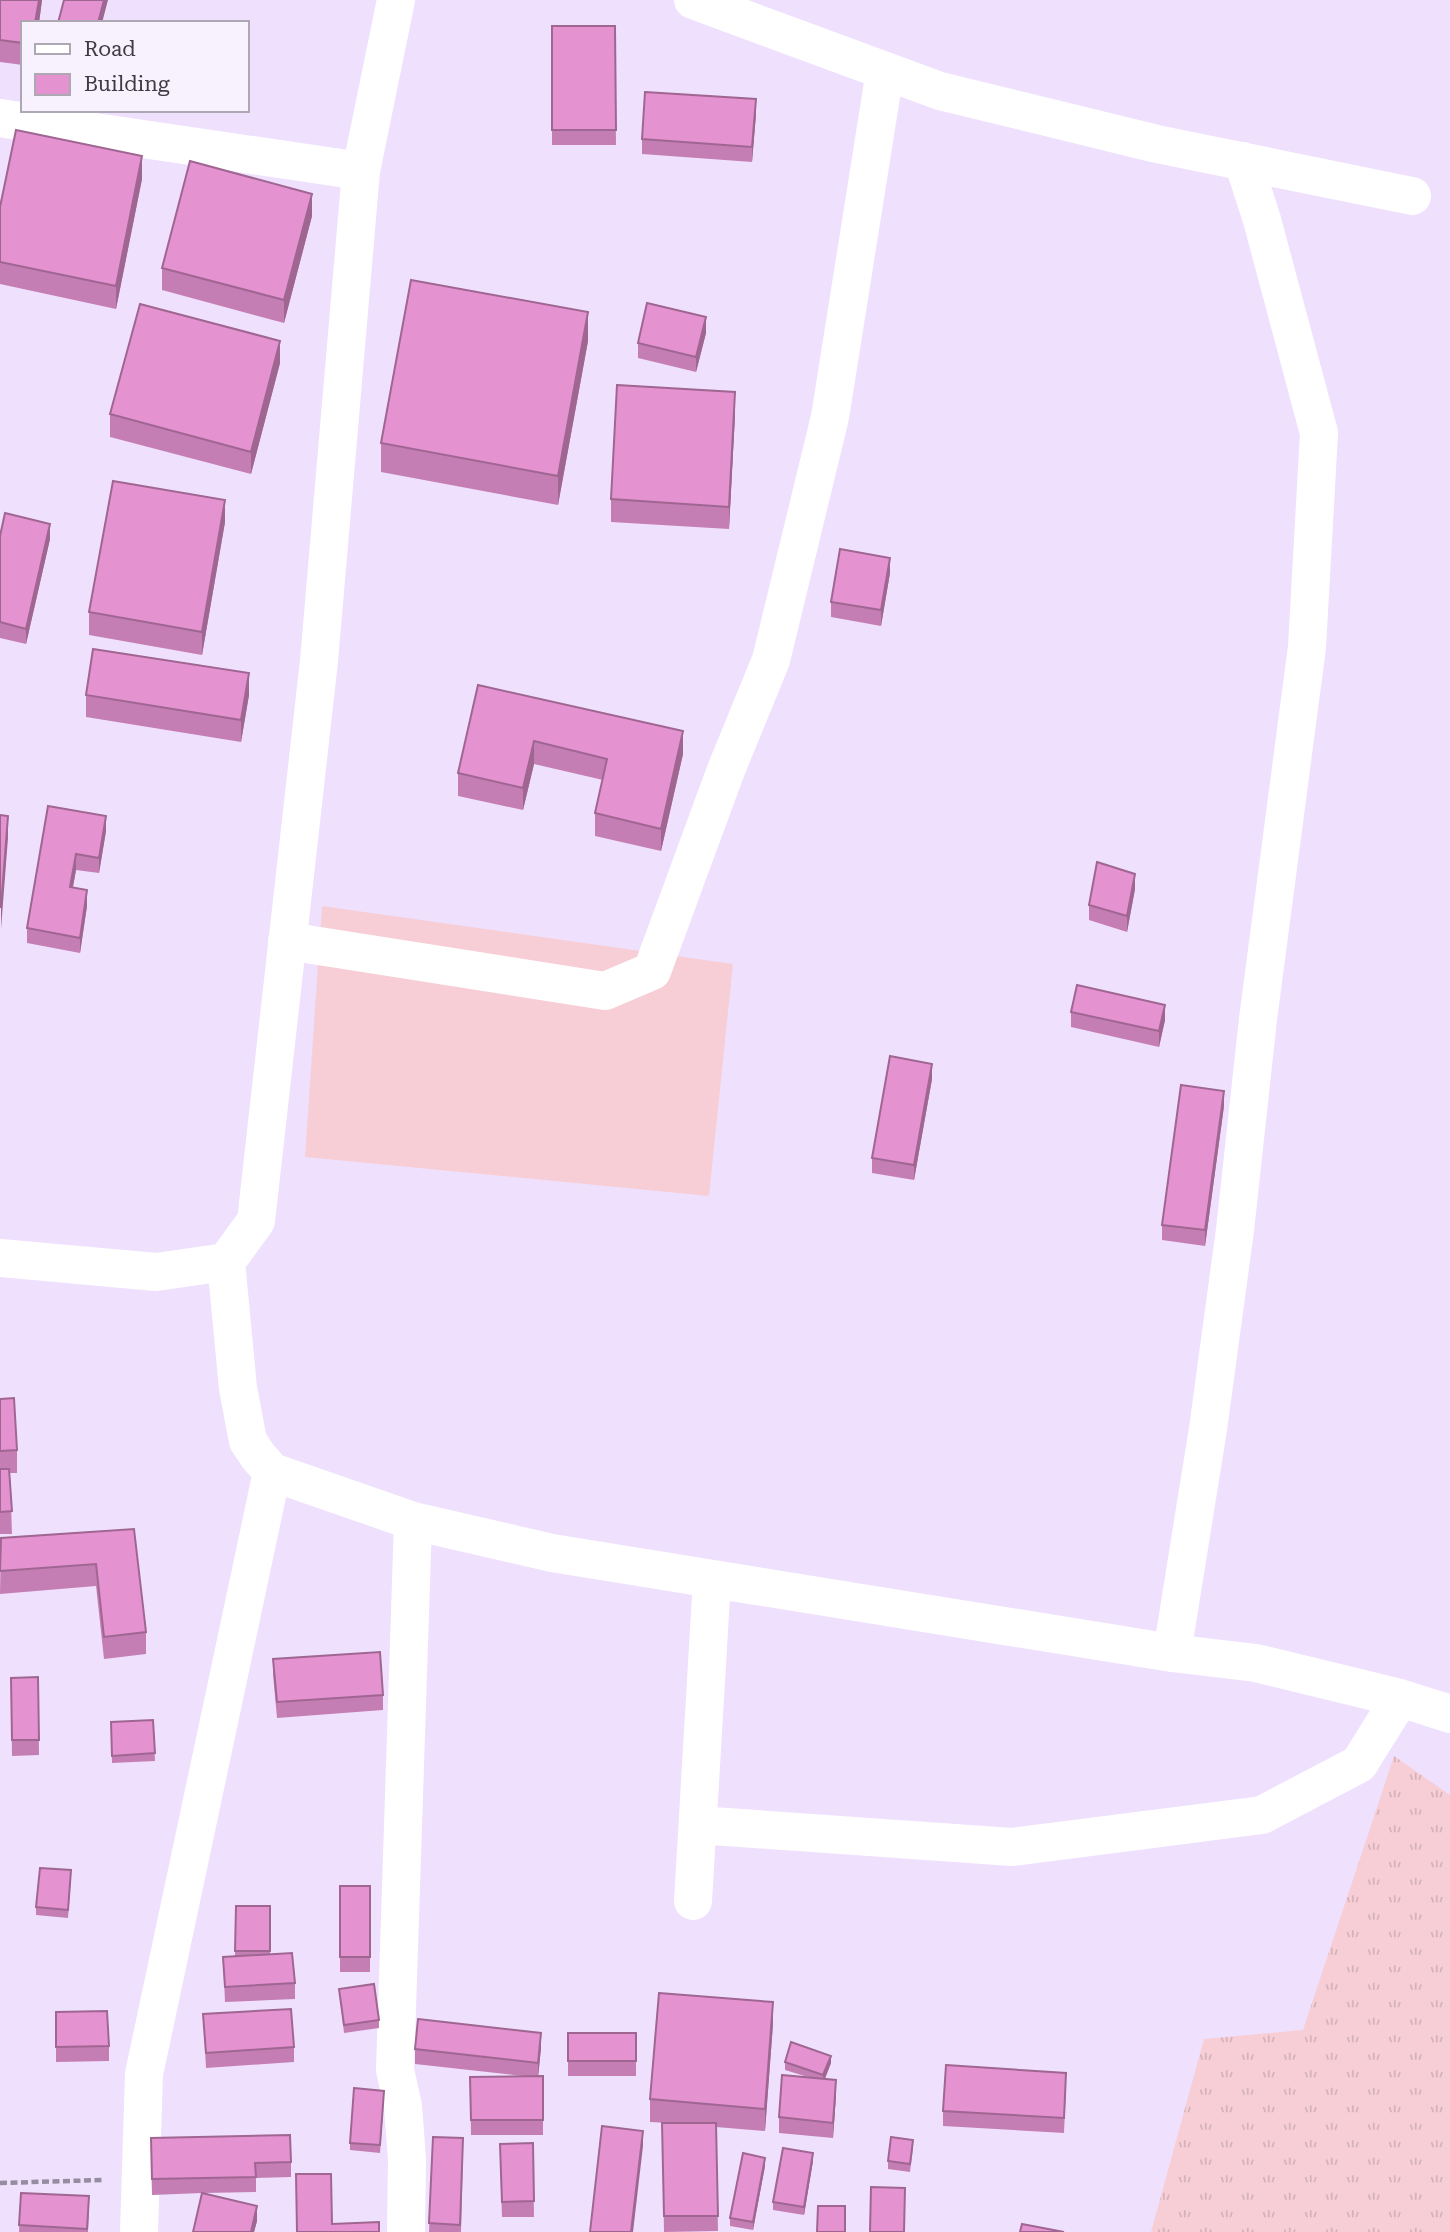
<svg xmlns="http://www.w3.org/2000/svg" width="1450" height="2232" viewBox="0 0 1450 2232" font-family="'Roboto Serif',serif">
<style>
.grass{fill:url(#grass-tufts)}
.pitch{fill:#f7ced6}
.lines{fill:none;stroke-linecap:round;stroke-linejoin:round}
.path{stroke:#968ca0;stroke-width:4.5;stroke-dasharray:7 3.5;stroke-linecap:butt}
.minor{stroke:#fff;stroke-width:38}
.wall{fill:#c57eb4}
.shaded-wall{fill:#a06692}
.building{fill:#e592d1;stroke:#a06692;stroke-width:2}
</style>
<defs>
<pattern id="grass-tufts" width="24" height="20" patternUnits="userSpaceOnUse" patternTransform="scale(1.75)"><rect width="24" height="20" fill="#f7ced6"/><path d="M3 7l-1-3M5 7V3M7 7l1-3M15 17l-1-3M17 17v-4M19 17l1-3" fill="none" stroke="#d5b2b9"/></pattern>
</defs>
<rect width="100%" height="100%" fill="#efe1fe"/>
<path class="grass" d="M1394,1756L1450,1795V2232H1151L1204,2039L1303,2030Z"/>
<path class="pitch" d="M322,906L733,964L709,1196L305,1157Z"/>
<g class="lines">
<path class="path" d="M0,2183L102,2180"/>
<path class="minor" d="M693,0L940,91L1157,144L1412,196
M0,118L361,171
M287,941L605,991L652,971L726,770L771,660L830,417L885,71
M0,1258L156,1272L226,1262L256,1221L319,661L361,171L396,0
M226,1262L238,1388L248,1441L258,1456L272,1472L413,1521L552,1553L1172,1653L1256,1663L1400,1698L1450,1714
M1172,1653L1208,1429L1235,1230L1258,1019L1307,647L1319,433L1262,220L1243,161
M698,1825L1012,1847L1262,1815L1359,1764L1400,1698
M693,1901L712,1579
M139,2232L144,2074L272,1472
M406,2232L407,2159L403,2106L395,2070L413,1521"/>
</g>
<path class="wall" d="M0,0H42L39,23H23V65L0,62Z
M552,26H615L616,145H552Z
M756,114L752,162L642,154V139Z
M142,179L116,309L0,284V207Z
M312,216L284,323L162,290V268Z
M706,333L696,372L638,358V343Z
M588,341L558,505L381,472V443Z
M280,363L251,474L110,437V414Z
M735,415L729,529L611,522V499Z
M225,522L202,655L89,635V612Z
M0,536L50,539L26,644L0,638Z
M890,573L881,626L831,617V602Z
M478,685L683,754L661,851L595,836V813L603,780L534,764L523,810L458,796V773Z
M86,695H249L241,742L86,717Z
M48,806L106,831L99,873L76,870L73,887L87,906L80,953L27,943V928Z
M1135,889L1127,932L1089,920V905Z
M1071,1012L1165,1020L1159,1047L1071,1027Z
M932,1079L914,1180L872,1173V1158Z
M1224,1106L1205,1246L1162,1240V1225Z
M0,1399L17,1450V1473H10L12,1534H0Z
M134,1529L146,1632V1654L104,1659L96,1586L0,1594L1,1538Z
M273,1659L383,1695V1710L277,1718L273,1674Z
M38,1677L39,1755L12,1756L11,1678Z
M153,1720L155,1761L112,1763L111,1722Z
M71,1878L68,1918L36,1915V1907Z
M340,1886H370V1972H340Z
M236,1906H270V1955L295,1983V1999L225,2002L223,1957L235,1956Z
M339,1989L379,2020V2028L344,2033Z
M56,2012L109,2046V2061L56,2062Z
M203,2014L294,2047V2062L206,2068Z
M773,2024L765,2131L716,2127L718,2231L664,2232L662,2123H669L650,2122V2099Z
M568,2033H636V2076H568Z
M541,2048L538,2076H543V2135H471L470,2077L523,2076L415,2064V2049Z
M785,2062L831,2063L825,2079L836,2095L833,2138L779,2133V2117L808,2077L785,2070Z
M1066,2088L1064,2133L943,2126V2111Z
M384,2099L380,2153L350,2150V2143Z
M433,2137L463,2154L461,2232H429Z
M533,2143L534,2217H502L500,2160Z
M913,2148L910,2172L888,2169V2161Z
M151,2153L291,2162V2177L256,2178V2192L203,2193L257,2221L254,2232H193L202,2193L152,2195Z
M813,2161L804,2215L773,2210V2202Z
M765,2166L753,2230L730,2226V2218Z
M21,2193L89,2212L88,2232H19Z"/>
<path class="shaded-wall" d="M39,0H42L39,23H35Z
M104,0H108L102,23H98Z
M756,99V114L752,162V147Z
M142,156V179L116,309V286Z
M312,194V216L284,323V300Z
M588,312V341L558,505V476Z
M706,317V333L696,372V357Z
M280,341V363L251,474V452Z
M735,392V415L729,529V507Z
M225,500V522L202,655V632Z
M50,524V539L26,644V629Z
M890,558V573L881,626V610Z
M249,673V695L241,742V720Z
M683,731V754L661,851V829Z
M534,741V764L523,810V788Z
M8,816V838L1,929V907Z
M106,816V831L99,873V858Z
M76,854V870L70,902V887Z
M1135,874V889L1127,932V916Z
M87,890V906L80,953V938Z
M1165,1005V1020L1159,1047V1031Z
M932,1064V1079L914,1180V1165Z
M1224,1091V1106L1205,1246V1230Z
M773,2002V2024L765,2131V2109Z
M541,2033V2048L538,2078V2063Z
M831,2056V2063L823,2083V2075Z
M836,2080V2095L833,2138V2123Z
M643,2131V2146L633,2232H631Z
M813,2153V2161L804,2215V2207Z
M765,2158V2166L753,2230V2222Z
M257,2206V2221L254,2232H251Z"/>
<path class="building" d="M0,0H39L35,23H23V43L0,40Z
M64,0H104L98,23H58Z
M552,26H615L616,130H552Z
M645,92L756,99L752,147L642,139Z
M16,130L142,156L116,286L0,262V207Z
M190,161L312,194L284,300L162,268Z
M411,280L588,312L558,476L381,443Z
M647,303L706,317L696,357L638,343Z
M140,304L280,341L251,452L110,414Z
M617,385L735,392L729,507L611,499Z
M113,481L225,500L202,632L89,612Z
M5,513L50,524L26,629L0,622V536Z
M840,549L890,558L881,610L831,602Z
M93,649L249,673L241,720L86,695Z
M478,685L683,731L661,829L595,813L607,759L534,741L523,788L458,773Z
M48,806L106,816L99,858L76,854L70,887L87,890L80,938L27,928Z
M0,815L8,816L1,907H0Z
M1097,862L1135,874L1127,916L1089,905Z
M1077,985L1165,1005L1159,1031L1071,1012Z
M890,1056L932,1064L914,1165L872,1158Z
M1181,1085L1224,1091L1205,1230L1162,1225Z
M14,1398L17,1450L0,1451V1399Z
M0,1469H9L12,1511L0,1512Z
M134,1529L146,1632L104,1637L96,1564L0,1571L1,1538Z
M380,1652L383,1695L277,1702L273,1659Z
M38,1677L39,1740H12L11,1678Z
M153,1720L155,1753L112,1756L111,1722Z
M40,1868L71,1870L68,1910L36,1907Z
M340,1886H370V1957H340Z
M236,1906H270V1951H235Z
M292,1953L295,1983L225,1987L223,1957Z
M374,1984L379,2020L344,2025L339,1989Z
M659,1993L773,2002L765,2109L650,2099Z
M291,2009L294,2047L206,2053L203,2014Z
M107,2011L109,2046L56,2047V2012Z
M418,2019L541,2033L538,2063L415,2049Z
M568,2033H636V2061H568Z
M791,2042L831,2056L823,2075L785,2062Z
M946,2065L1066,2073L1064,2118L943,2111Z
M782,2075L836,2080L833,2123L779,2117Z
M543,2076V2120H471L470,2077Z
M354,2088L384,2091L380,2145L350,2143Z
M662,2123H716L718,2216H664Z
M602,2126L643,2131L631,2232H590Z
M290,2135L291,2162L255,2163L256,2177L152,2179L151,2138Z
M433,2137L463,2138L460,2225L429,2223Z
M891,2137L913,2140L910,2164L888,2161Z
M533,2143L534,2201L502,2202L500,2144Z
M783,2148L813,2153L804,2207L773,2202Z
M743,2153L765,2158L753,2222L730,2218Z
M296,2174H331L332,2224L379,2222V2232H297Z
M871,2187L905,2188L904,2232H870Z
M21,2193L89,2196L87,2229L19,2225Z
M202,2193L257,2206L251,2232H193Z
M818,2206H845V2232H817Z
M1022,2224L1064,2232H1020Z"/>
<rect x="21" y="21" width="228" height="91" fill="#f8f2fe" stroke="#aea8b4" stroke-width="2"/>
<rect x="35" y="44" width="35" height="10" fill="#ffffff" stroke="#aea8b4" stroke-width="2"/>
<text x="84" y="56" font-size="21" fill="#403a45">Road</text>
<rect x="35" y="74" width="35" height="21" fill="#e592d1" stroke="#aea8b4" stroke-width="2"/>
<text x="84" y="91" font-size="21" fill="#403a45">Building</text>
</svg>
